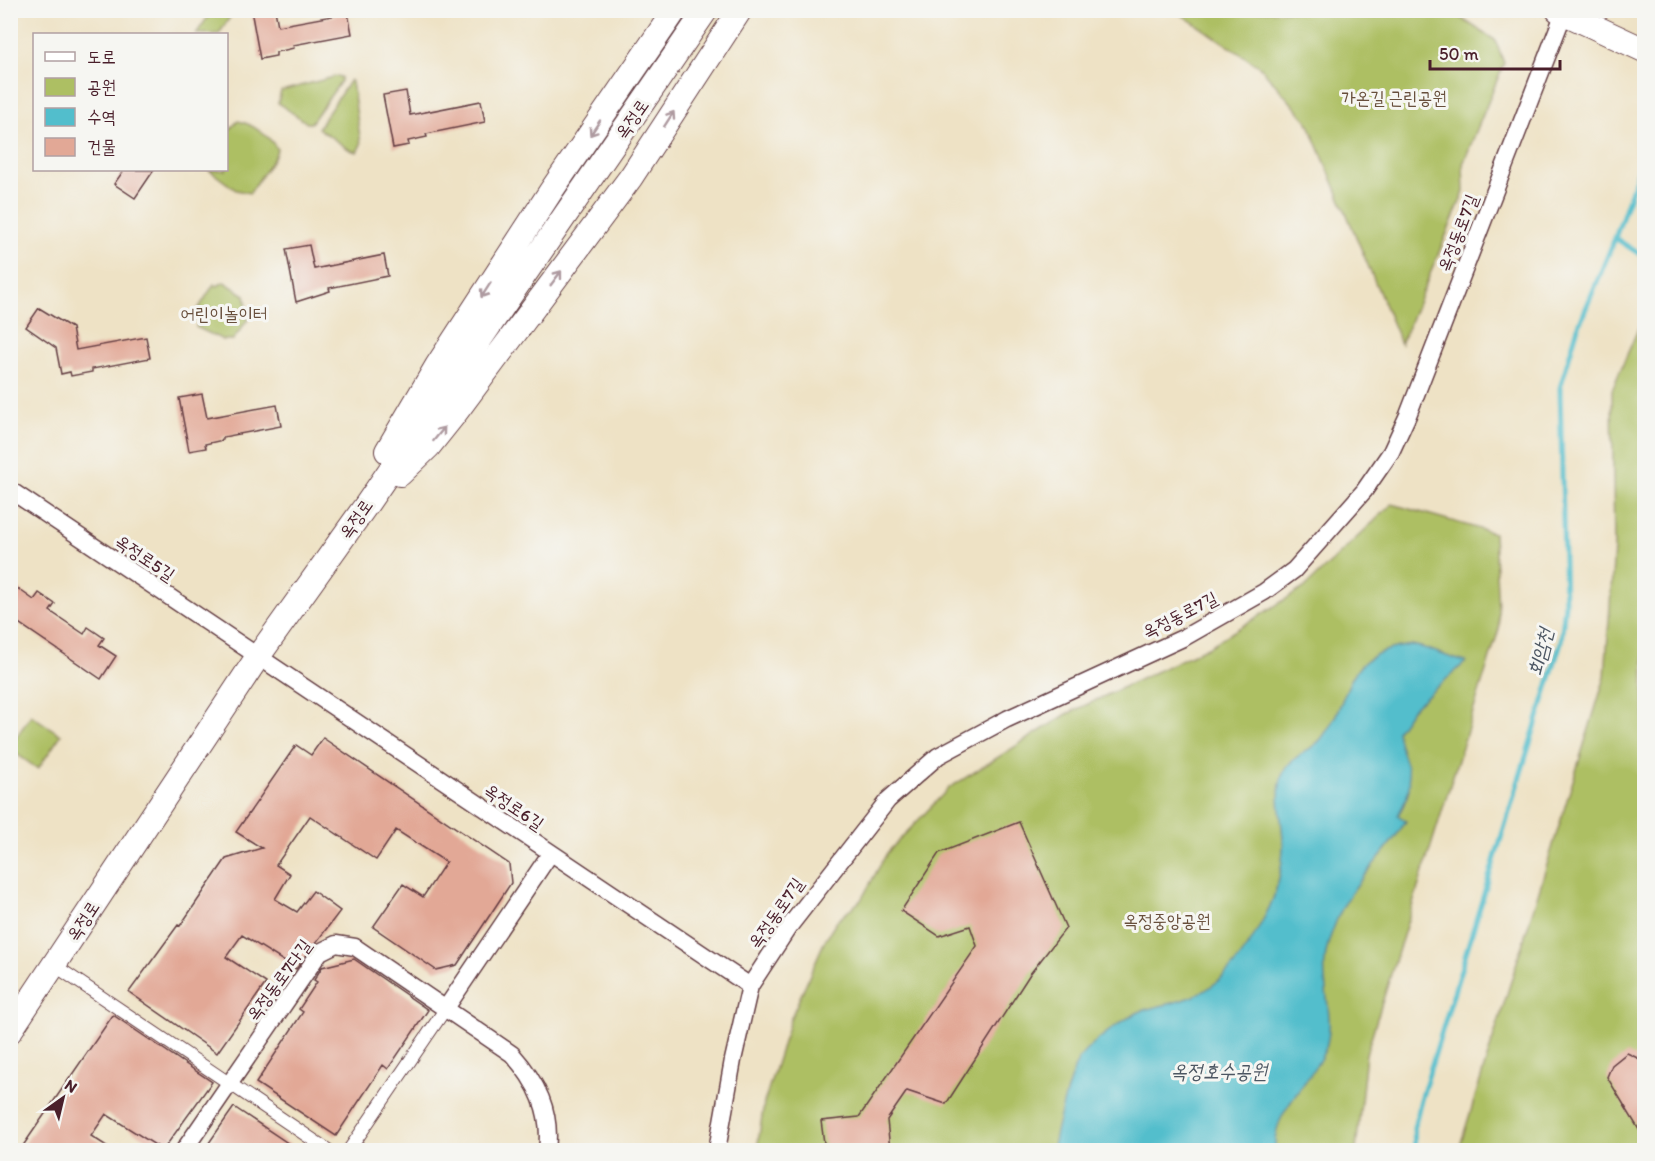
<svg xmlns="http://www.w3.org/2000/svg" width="1655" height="1161" viewBox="0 0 1655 1161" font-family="Itim,'Poor Story',sans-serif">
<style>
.green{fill:#adbf63;stroke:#7c6f47;stroke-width:1.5}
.water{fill:#52becc;stroke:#4e6e7c;stroke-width:1.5}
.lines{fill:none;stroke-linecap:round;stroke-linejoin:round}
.stream{stroke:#52becc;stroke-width:5}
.building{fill:#e2a896}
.pedestrian-casing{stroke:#633c42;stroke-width:14}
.minor-casing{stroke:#633c42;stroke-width:19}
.secondary-casing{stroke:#633c42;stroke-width:26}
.pedestrian{stroke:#fff;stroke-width:12}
.minor{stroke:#fff;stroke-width:16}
.secondary{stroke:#fff;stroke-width:24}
.oneway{stroke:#ae9aa0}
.labels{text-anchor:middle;stroke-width:6;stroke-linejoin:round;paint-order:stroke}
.park-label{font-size:18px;fill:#684f3c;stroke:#f6f6f2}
.street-label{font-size:18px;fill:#4a1f2b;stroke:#f6f6f2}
.water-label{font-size:20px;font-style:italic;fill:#4d5763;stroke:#f6f6f2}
</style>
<rect width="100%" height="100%" fill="#f6f6f2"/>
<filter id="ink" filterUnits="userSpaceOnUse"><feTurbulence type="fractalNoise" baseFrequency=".0167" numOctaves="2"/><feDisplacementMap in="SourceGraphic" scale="12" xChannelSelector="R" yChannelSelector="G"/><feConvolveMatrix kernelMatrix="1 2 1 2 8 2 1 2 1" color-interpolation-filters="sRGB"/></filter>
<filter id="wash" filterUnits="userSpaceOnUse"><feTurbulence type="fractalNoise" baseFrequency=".008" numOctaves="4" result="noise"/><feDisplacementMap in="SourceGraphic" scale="24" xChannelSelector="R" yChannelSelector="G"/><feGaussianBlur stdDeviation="1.35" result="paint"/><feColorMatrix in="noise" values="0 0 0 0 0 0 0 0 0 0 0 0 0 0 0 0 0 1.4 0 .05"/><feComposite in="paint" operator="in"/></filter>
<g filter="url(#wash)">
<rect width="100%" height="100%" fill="#eee2c5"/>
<path class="green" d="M212,11L218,15L228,12L232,14L219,34H196Z
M1176,11H1450L1495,40L1504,63L1463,164L1464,192L1401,344L1308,122L1260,67Z
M337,76L341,77V81L311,123H307L278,103L281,91Z
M350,80L352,82L361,144L357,152L350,150L318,128Z
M238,121C251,123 271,137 277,149L275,156L250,193L236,190L209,170H226L227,132Z
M224,282L245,295L249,318L233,340H223L196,327L198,321L193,317L214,284L217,286Z
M1644,315V1150H1461L1460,1146L1605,677L1614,548L1612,390Z
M1392,504L1494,533L1499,629L1366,1054L1356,1150H757L764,1103L790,1020L825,940L837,921L861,900L887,853L949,788L1067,714L1210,646L1304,588Z
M31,715L61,735L38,769L11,750V745Z"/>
<path class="water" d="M1412,645C1431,648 1447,658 1466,662L1412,709L1397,731C1402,768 1422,776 1398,815L1406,821C1386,855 1354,880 1338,917C1332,931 1326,946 1325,961C1322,989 1335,1019 1326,1047C1315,1079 1268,1115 1276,1150H1052C1056,1131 1069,1075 1079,1059C1088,1045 1128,1015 1144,1010C1163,1005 1182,1002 1200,993C1229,979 1252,942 1266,914C1277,894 1283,866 1283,844C1283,823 1275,796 1282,776C1289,756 1309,753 1321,739C1356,695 1337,654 1412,645Z"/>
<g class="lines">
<path class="stream" d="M1615,238L1644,257
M1415,1150L1414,1128L1420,1103L1561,642L1565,604L1560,388L1577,330L1615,238L1644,155"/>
</g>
<g id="blocks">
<path class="building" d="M251,10H275L278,26L348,13L352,34L293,45L294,48L276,52V56L260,59Z
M406,91L410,115L481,101L485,122L426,134L427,137L408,141L409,145L393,148L383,95Z
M124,170H154L135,198L114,184Z
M309,245L314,269L384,255L388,276L329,288L330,291L296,302L286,249Z
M39,308L72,328L76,350L146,337L150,358L92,369V372L71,376L70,372L61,374L56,348L26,327Z
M202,394L207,418L277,405L281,426L223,437V440L205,444L206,448L189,451L179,398Z
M17,588L34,600L39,593L55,604L50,611L84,634L88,627L104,638L99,645L116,656L101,679L10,617V597Z
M323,738L509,864L511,883L457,965L436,970L373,927L403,884L423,897L446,862L396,830L376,860L310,816L276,865L290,874L275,899L297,912L313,891L340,911L296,969L242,935L226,957L266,983L217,1053L129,992L178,925L180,926L226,859L262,848L236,832L296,745L311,755Z
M1019,822L1066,928L1030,974L946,1104L907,1091L887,1120L890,1150H825L821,1121L859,1117L977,946L970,926L939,936L901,911L939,853Z
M354,959L428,1010L388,1069L383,1065L336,1136L256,1083L303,1012L299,1009L317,982L314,980L322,967Z
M113,1015L212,1082L163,1150L106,1114L91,1136L113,1150H20Z
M1627,1053L1644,1061V1138L1607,1077L1612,1065Z
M234,1107L298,1150H204Z"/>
</g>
</g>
<g filter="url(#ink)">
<use href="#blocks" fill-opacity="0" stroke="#633c42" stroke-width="1.5"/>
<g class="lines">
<g class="pedestrian-casing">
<path id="pedestrian" d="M54,965L328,1150
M349,1150L446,1008"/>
</g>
<g class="minor-casing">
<path id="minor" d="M10,490L750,986
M446,1008L550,854
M184,1150L320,952L336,944L355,947L512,1054C537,1082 552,1112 547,1150
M717,1150L733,1060L750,986L788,928L888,800L938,756L1007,719L1185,637L1264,592L1294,570L1364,491L1391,452L1408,415L1565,10"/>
</g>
<g class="secondary-casing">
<path id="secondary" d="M1558,10L1644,50
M387,451L437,366L551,191L675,10
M400,474L429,446L453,416L631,177L740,10
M10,1031L257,658L367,504L706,10"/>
</g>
<use href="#pedestrian" class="pedestrian"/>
<use href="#minor" class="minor"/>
<use href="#secondary" class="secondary"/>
</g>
<defs><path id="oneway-shaft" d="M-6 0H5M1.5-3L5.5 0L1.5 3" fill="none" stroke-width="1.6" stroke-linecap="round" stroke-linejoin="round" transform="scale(1.5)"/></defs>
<g class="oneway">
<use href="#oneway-shaft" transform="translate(669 119) rotate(-57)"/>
<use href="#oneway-shaft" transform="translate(595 128) rotate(124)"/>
<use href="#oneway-shaft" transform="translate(556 278) rotate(-53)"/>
<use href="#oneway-shaft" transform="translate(486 290) rotate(123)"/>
<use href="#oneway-shaft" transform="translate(439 434) rotate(-51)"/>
</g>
</g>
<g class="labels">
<g class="park-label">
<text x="1394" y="104">가온길 근린공원</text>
<text x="224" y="320">어린이놀이터</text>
<text x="1167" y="927">옥정중앙공원</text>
</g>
<g class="street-label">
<text transform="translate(632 119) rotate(-55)" y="6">옥정로</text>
<text transform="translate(1458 233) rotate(-69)" y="6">옥정동로7길</text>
<text transform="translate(356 519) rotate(-55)" y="6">옥정로</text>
<text transform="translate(145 558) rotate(34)" y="6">옥정로5길</text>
<text transform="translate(1180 615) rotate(-27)" y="6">옥정동로7길</text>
<text transform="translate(514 807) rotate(34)" y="6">옥정로6길</text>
<text transform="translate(776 913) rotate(-55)" y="6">옥정동로7길</text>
<text transform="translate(83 921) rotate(-57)" y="6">옥정로</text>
<text transform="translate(279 980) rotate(-54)" y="6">옥정동로7다길</text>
</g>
<g class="water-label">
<text transform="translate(1540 652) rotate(-76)" y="7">회암천</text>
<text x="1219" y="1078">옥정호수공원</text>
</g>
</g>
<rect width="1655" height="1161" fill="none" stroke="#f6f6f2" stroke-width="36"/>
<rect x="33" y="33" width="195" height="138" fill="#f6f6f2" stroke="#b1a0a2" stroke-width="1.5"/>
<rect x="45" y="52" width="30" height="9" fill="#ffffff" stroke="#b1a0a2" stroke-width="1.5"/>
<text x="87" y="63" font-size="18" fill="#4a1f2b">도로</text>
<rect x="45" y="78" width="30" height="18" fill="#adbf63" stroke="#b1a0a2" stroke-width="1.5"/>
<text x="87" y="93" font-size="18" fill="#4a1f2b">공원</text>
<rect x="45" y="108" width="30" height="18" fill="#52becc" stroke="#b1a0a2" stroke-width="1.5"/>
<text x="87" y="123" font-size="18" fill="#4a1f2b">수역</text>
<rect x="45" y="138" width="30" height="18" fill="#e2a896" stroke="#b1a0a2" stroke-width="1.5"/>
<text x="87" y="153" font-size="18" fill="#4a1f2b">건물</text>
<g transform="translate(63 1098) rotate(34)" stroke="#f6f6f2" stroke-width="4.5" paint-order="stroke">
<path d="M0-4.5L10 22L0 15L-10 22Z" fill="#4a1f2b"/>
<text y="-9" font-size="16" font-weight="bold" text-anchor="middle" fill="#4a1f2b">N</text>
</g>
<path d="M1430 60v9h130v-9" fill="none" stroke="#4a1f2b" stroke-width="3"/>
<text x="1439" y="60" font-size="18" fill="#4a1f2b" stroke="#f6f6f2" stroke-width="4.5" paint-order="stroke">50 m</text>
</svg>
